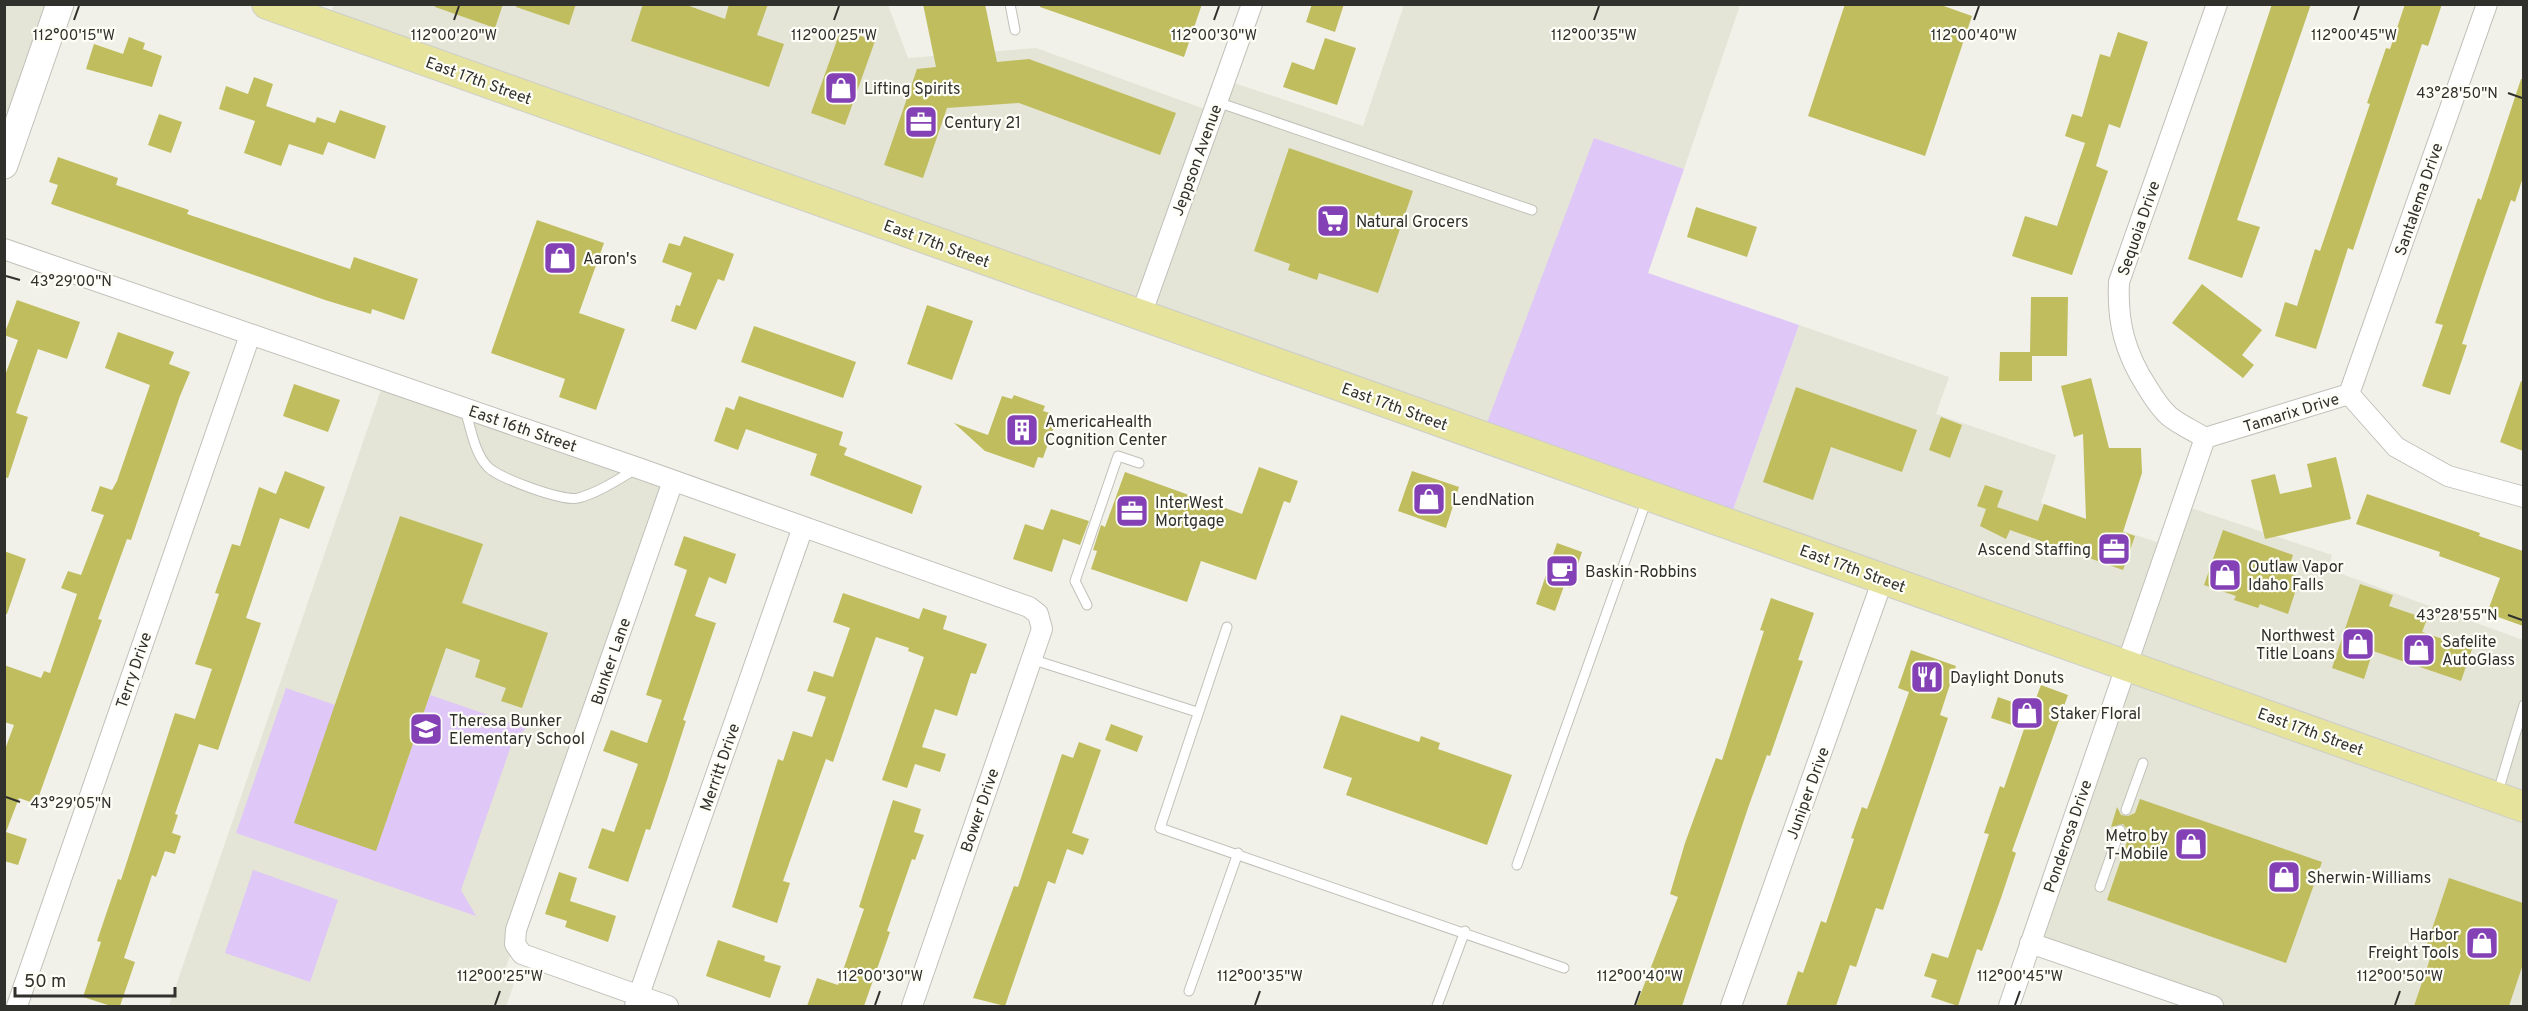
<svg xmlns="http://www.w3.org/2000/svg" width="2528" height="1011" viewBox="0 0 2528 1011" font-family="Overpass,sans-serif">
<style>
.built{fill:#e4e5d6}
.green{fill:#dfc7f8}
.building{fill:#c0bd5f}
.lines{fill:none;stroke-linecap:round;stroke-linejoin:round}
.lane-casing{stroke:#c1c1ba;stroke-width:11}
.street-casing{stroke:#c1c1ba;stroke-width:22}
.secondary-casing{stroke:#c1c1ba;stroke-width:29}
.primary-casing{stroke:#cdcdcd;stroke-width:32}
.lane{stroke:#fff;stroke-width:9}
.street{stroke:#fff;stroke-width:20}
.secondary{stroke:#fff;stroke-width:27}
.primary{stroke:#e5e39c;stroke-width:30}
.ticks{fill:none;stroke:#30302d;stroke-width:2}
.labels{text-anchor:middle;stroke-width:4.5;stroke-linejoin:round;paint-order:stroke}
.street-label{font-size:16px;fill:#30302d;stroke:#fefef7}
.poi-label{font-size:16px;fill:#30302d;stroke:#fefef7;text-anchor:start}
.ticks-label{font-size:15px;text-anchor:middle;fill:#30302d;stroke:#fefef7;stroke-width:4.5;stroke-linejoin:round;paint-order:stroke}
</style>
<rect width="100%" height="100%" fill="#f1f1e9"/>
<path class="built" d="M334,4L888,5L908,58L1036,48L1213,112L1225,80L1363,126L1404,5H1740L1684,169L1594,138L1488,439L326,26Z
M5,5H60L21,117L5,111Z
M1799,325L1949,377L1936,414L2056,455L2041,503L2168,546L2182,505L2332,555L2328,569L2523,640V1006H2213L2030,943L2127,666L1728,524Z
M384,381L673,481L503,976L515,981L506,1006H169Z"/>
<path class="green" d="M1594,138L1684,169L1648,273L1799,325L1728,524L1482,436Z
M286,688L335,705L376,850L430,695L526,728L512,743L461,890L476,916L236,833Z
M253,870L338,900L310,982L225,953Z"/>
<path class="building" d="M436,4H503L495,28L435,7Z
M517,4H576L569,25L516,7Z
M643,4H684L725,19L729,4H768L757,35L784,44L769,87L631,41Z
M923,4H985L997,62L1029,59L1176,113L1160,155L1019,103L947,108L923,178L884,165L917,69L936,67Z
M1041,4H1202L1184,57L1040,7Z
M1312,4H1344L1335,32L1306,22Z
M1845,4H1938L1972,16L1925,156L1808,116Z
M2272,4H2311L2237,220L2260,227L2242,278L2188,259Z
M2405,4H2442L2428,46L2422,44L2353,250L2348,248L2316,349L2275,336L2285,302L2297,306L2315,249L2320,251L2370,104L2367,103L2386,48L2390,49Z
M841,29L875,41L845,125L811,113Z
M2118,32L2148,42L2120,128L2109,124L2096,166L2108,171L2072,275L2012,256L2025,216L2057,226L2085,143L2065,136L2072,114L2082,117L2100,54L2110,57Z
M129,37L145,43L143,49L162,56L152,87L86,69L94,44L123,54Z
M1325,38L1356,48L1337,105L1283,87L1292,62L1314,70Z
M254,77L273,84L266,106L315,123L317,117L335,123L340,110L386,126L375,159L328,142L323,155L289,144L281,166L244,153L255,121L219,109L226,86L248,94Z
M2521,79H2523V177L2515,202L2511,200L2484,278L2462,344L2467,345L2450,395L2422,386L2443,325L2435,323L2478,198L2481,200Z
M159,114L182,122L171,153L148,145Z
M1289,148L1413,191L1378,293L1319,273L1317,280L1288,270L1290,264L1254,251Z
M58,157L118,178L116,185L189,210L187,214L350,269L354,257L418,279L404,320L372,309L371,314L325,300L51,204L58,185L49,182Z
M1696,207L1757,227L1747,257L1687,237Z
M537,220L604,243L579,313L625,329L596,410L559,397L565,379L491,353Z
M684,236L734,254L724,281L718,279L696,330L671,321L676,305L680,306L692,273L662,262L669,243L680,246Z
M2202,284L2262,330L2242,355L2254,365L2243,378L2172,323Z
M2031,297H2068L2067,356H2032V381H1999L2000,352H2030Z
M17,300L80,322L67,359L38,349L16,413L28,417L8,478L4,477V378L18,340L4,335Z
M927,305L973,321L952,380L907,364Z
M754,326L856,362L843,398L741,362Z
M118,332L174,352L169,364L190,372L180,396L131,540L127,539L98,619L102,620L36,804L19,798L6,832L27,839L18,865L4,861V752L14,725L4,722V665L41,678L44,671L50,673L77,594L61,588L68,571L81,575L104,515L91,511L100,486L112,490L117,481L150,385L105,368Z
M2091,378L2109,448H2141L2142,473L2123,532L2135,536L2123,570L2010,530L2006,539L1980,526L1986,509L1977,506L1985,485L2003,491L1997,507L2038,521L2044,504L2086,519L2083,434L2074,437L2061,386Z
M2521,381L2523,382V451L2500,442Z
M294,384L340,400L328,432L283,416Z
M1796,387L1917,430L1902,472L1831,447L1813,500L1763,482Z
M1014,395L1045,406L1043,411L1053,414L1049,426L1054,427L1043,458L1038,457L1034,468L985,451L954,423L988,435L1002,396L1012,399Z
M739,396L843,432L839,445L847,448L844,455L922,486L912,514L810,475L817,454L746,429L738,450L714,441L726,407L734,410Z
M1941,417L1962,425L1950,458L1929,450Z
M2336,457L2351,519L2265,539L2251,480L2275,474L2280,494L2312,487L2307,464Z
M1259,467L1298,481L1290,503L1284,501L1256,580L1201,561L1187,602L1091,569L1097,551L1093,550L1101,525L1105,527L1125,472L1242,514Z
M285,471L325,487L309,529L280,518L246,618L261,623L218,750L199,744L175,814L178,815L172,833L181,836L175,854L165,851L156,877L152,875L124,958L135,962L120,1006H111L83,997L101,942L97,941L118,879L121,880L175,713L195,719L212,669L195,664L219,594L215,593L232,544L240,546L259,487L276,494Z
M1412,471L1459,487L1446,528L1398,511Z
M2367,494L2480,533L2479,536L2523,551V626L2487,613L2500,578L2439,556L2440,552L2356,524Z
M1051,509L1089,521L1080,545L1063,539L1052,572L1013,559L1025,524L1043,530Z
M400,516L483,544L462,603L548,633L522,708L501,701L506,688L475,677L480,660L446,648L376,851L294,823Z
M2223,530L2293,555L2287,573L2300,577L2288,614L2260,604L2258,608L2234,600L2236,596L2204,585Z
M684,536L736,554L726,584L709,577L695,616L716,623L683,720L686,721L667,780L650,830L646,829L628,882L588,868L602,828L614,832L638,764L603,751L611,730L647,743L662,700L646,695L687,570L674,565Z
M1557,543L1582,552L1570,588L1564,586L1555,611L1536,604Z
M4,551L26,559L7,614H4Z
M2360,584L2393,595L2389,606L2427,619L2422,632L2472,649L2461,681L2373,651L2364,679L2332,668Z
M843,593L919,619L923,608L947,616L943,629L987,644L976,674L971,673L957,716L935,709L922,747L946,754L940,772L915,764L907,788L882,780L924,657L908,651L909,648L876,637L833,762L826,759L811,801L783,881L790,883L777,923L732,907L778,759L783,761L793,731L812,737L826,697L807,691L814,671L833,677L850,628L833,622Z
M1771,598L1814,613L1798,660L1803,661L1770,756L1767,755L1748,808L1682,1006H1636L1678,897L1670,894L1685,843L1716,758L1722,760L1764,631L1760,630Z
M1911,650L1956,666L1940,715L1948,718L1883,910L1876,908L1856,967L1850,965L1836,1006H1786L1798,971L1803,973L1821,921L1826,923L1854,839L1851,838L1862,807L1867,809L1886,757L1909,692L1898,688Z
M2041,685L2068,695L2012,851L2016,853L2001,898L1982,951L1977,949L1958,1006L1931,997L1937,980L1924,976L1932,953L1948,958L1989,834L1984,833L2000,786L2004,788L2024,729L1991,718L1998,697L2032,709Z
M1341,715L1419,742L1421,736L1440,743L1438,749L1512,775L1487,845L1346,795L1352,778L1323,768Z
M1111,724L1143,736L1137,752L1105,740Z
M1079,742L1101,750L1072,833L1089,839L1083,855L1067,849L1055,884L1048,881L1005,1006L973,998L1014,886L1018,887L1062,754L1073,758Z
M2140,799L2322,862L2286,963L2107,900L2130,833L2123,824L2111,827L2117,807L2121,815L2128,816L2135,813Z
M893,800L921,809L914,832L924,835L915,860L912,859L887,931L890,932L864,1006H807L817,978L838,985L864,909L859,907Z
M559,872L577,878L570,901L616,916L608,942L565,927L567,921L545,914Z
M2449,878L2523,903V964L2509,1006H2414L2433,950L2426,947Z
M718,940L765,956L764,961L781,966L770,998L706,976Z"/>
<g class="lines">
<g class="lane-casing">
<path id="lane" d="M1010,4L1015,30
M1217,102L1532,210
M465,410C471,428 474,452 487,466C497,478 564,502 578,498C598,493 617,480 636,469
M1087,605L1075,581L1118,456L1139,463
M1227,627L1160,828L1564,968
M1031,659L1197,712
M2497,795L2524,705
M2126,810L2143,763
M1517,865L1647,499
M2100,887L2120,830
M1189,991L1238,853
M1437,1006L1465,931"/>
</g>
<g class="street-casing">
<path id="street" d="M4,249L638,468L1029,607L1038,614L1042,629L912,1006
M1141,315L1252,4
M2349,394L2487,4
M2205,438C2194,431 2180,425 2169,416C2160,408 2153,397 2147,387C2125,353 2117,322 2119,282L2217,4
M2205,438L2349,394L2396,447L2448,476L2524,497
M2030,943L2213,1006
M17,1006L250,335
M635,1006L803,527
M668,1006L522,954L515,944L516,930L673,481
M1731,1006L1883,579
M2009,1006L2205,438"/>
</g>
<g class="secondary-casing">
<path id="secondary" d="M4,165L60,4"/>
</g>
<g class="primary-casing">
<path id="primary" d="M267,4L2524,807"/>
</g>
<use href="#lane" class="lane"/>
<use href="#street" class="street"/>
<use href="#secondary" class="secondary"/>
<use href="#primary" class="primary"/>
</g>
<path class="ticks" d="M74,20L79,6M454,20L459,6M834,20L839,6M1214,20L1219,6M1594,20L1599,6M1974,20L1979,6M2354,20L2359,6M2508,93L2522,98M6,276L20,280M2508,615L2522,620M6,797L20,802M495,1005L500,991M875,1005L880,991M1255,1005L1260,991M1635,1005L1640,991M2015,1005L2020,991M2395,1005L2400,991"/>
<defs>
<g id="shop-square" transform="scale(1.725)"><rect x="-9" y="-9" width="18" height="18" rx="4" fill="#8341b5" stroke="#fefef7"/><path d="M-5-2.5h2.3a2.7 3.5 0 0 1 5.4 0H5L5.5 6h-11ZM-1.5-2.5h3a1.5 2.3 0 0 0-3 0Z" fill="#fff"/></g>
<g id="office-square" transform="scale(1.725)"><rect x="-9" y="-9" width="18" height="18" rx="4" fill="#8341b5" stroke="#fefef7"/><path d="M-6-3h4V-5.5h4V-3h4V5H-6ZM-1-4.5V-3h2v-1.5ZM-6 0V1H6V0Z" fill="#fff"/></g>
<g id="supermarket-square" transform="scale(1.725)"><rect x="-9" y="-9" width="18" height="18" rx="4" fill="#8341b5" stroke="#fefef7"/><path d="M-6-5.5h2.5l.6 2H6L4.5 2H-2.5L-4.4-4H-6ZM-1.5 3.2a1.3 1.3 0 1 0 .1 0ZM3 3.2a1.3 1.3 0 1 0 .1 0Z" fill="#fff"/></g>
<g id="building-square" transform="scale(1.725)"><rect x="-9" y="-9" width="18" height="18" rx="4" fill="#8341b5" stroke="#fefef7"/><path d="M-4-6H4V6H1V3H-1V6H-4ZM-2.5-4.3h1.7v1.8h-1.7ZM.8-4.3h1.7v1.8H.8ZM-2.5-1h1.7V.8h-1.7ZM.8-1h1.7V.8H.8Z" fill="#fff"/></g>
<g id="cafe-square" transform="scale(1.725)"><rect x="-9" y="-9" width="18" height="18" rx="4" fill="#8341b5" stroke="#fefef7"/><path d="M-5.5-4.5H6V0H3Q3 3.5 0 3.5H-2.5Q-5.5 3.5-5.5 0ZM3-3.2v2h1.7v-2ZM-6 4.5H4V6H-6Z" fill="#fff"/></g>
<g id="restaurant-square" transform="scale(1.725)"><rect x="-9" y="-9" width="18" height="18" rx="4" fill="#8341b5" stroke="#fefef7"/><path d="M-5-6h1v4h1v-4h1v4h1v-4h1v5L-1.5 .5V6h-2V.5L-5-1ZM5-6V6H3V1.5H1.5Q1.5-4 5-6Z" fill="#fff"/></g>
<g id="school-square" transform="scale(1.725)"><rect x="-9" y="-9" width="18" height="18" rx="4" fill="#8341b5" stroke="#fefef7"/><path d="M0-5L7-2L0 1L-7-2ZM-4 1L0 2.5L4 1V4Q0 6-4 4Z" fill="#fff"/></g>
</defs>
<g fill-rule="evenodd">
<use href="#shop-square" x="841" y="88"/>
<use href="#office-square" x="921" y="122"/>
<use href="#supermarket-square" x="1333" y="221"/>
<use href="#shop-square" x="560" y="258"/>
<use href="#building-square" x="1022" y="430"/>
<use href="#shop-square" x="1429" y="499"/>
<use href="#office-square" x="1132" y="511"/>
<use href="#office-square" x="2114" y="549"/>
<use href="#cafe-square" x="1562" y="571"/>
<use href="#shop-square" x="2225" y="575"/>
<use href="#shop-square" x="2358" y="644"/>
<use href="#shop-square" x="2419" y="650"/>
<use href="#restaurant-square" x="1927" y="677"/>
<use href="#shop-square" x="2027" y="713"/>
<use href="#school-square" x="426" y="729"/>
<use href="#shop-square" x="2191" y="844"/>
<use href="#shop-square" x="2284" y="877"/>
<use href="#shop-square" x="2482" y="943"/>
</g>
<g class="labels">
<g class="street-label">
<text transform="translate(479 80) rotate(20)" y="6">East 17th Street</text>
<text transform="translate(1196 160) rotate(-70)" y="6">Jeppson Avenue</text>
<text transform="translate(2418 199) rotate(-71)" y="6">Santalema Drive</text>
<text transform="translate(2138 228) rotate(-71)" y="6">Sequoia Drive</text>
<text transform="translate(937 243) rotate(20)" y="6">East 17th Street</text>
<text transform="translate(1395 406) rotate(20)" y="6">East 17th Street</text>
<text transform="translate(2291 412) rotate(-17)" y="6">Tamarix Drive</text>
<text transform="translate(523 428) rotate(19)" y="6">East 16th Street</text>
<text transform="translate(1853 568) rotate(20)" y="6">East 17th Street</text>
<text transform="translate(610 661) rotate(-71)" y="6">Bunker Lane</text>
<text transform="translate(133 670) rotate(-71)" y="6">Terry Drive</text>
<text transform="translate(2311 731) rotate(20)" y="6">East 17th Street</text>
<text transform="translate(719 767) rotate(-71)" y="6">Merritt Drive</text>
<text transform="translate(1807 793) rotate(-70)" y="6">Juniper Drive</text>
<text transform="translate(979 810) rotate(-71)" y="6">Bower Drive</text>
<text transform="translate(2067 836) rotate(-71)" y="6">Ponderosa Drive</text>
</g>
<g class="poi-label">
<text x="864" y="94">Lifting Spirits</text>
<text x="944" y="128">Century 21</text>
<text x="1356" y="227">Natural Grocers</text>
<text x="583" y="264">Aaron's</text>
<text x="1045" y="427">AmericaHealth<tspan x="1045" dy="18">Cognition Center</tspan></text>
<text x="1452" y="505">LendNation</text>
<text x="1155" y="508">InterWest<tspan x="1155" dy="18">Mortgage</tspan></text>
<text x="2091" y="555" text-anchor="end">Ascend Staffing</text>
<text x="2248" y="572">Outlaw Vapor<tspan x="2248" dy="18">Idaho Falls</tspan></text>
<text x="1585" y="577">Baskin-Robbins</text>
<text x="2335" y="641" text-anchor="end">Northwest<tspan x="2335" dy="18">Title Loans</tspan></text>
<text x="2442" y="647">Safelite<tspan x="2442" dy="18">AutoGlass</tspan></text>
<text x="1950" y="683">Daylight Donuts</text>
<text x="2050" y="719">Staker Floral</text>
<text x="449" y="726">Theresa Bunker<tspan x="449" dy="18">Elementary School</tspan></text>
<text x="2168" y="841" text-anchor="end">Metro by<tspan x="2168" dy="18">T-Mobile</tspan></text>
<text x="2307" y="883">Sherwin-Williams</text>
<text x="2459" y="940" text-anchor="end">Harbor<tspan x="2459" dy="18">Freight Tools</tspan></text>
</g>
</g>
<g class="ticks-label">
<text x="454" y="40">112°00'20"W</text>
<text x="834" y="40">112°00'25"W</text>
<text x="1214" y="40">112°00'30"W</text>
<text x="1594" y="40">112°00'35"W</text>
<text x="1974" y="40">112°00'40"W</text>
<text x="2354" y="40">112°00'45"W</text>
<text x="74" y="40">112°00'15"W</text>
<text x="2457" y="98">43°28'50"N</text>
<text x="71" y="286">43°29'00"N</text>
<text x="2457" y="620">43°28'55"N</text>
<text x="71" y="808">43°29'05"N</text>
<text x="500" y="981">112°00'25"W</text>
<text x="880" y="981">112°00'30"W</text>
<text x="1260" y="981">112°00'35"W</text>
<text x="1640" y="981">112°00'40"W</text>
<text x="2020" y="981">112°00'45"W</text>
<text x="2400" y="981">112°00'50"W</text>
</g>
<rect width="2528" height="1011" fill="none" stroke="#30302d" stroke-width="12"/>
<path d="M15 987v9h160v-9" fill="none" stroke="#30302d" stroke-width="3"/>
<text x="24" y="987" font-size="18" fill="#30302d" stroke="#fefef7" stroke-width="4.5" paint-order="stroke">50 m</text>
</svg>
